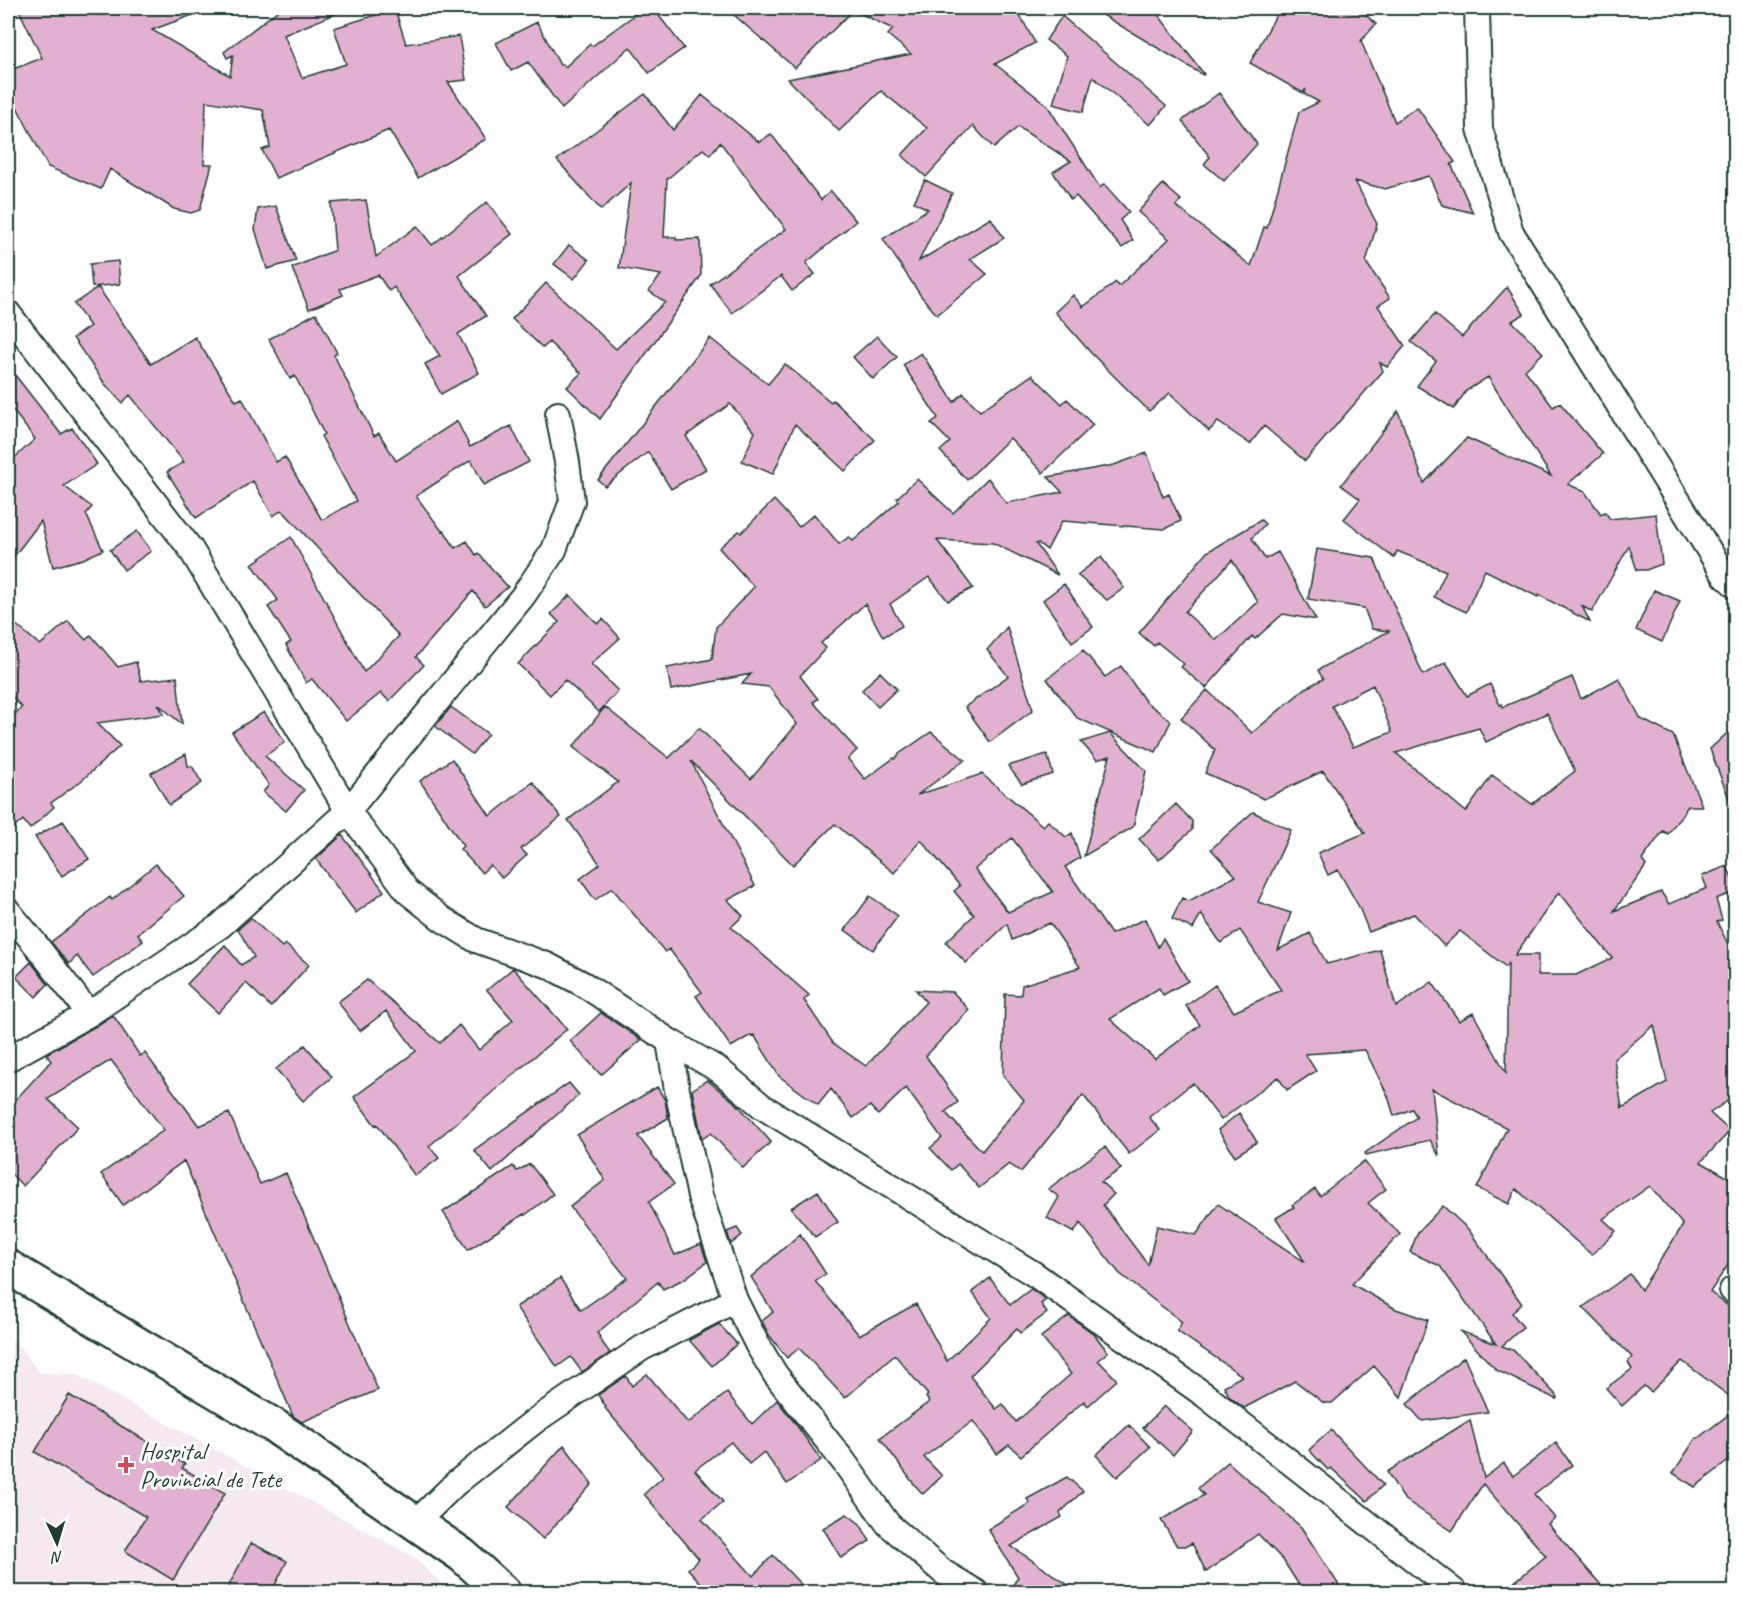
<svg xmlns="http://www.w3.org/2000/svg" width="1743" height="1600" viewBox="0 0 1743 1600" font-family="Caveat,sans-serif">
<style>
.built{fill:#f6e8f1}
.building{fill:#e2b1d1;stroke:#1f3d34;stroke-width:1.5;fill-rule:evenodd}
.lines{fill:none;stroke-linecap:round;stroke-linejoin:round}
.street-casing{stroke:#1f3d34;stroke-width:28}
.secondary-casing{stroke:#1f3d34;stroke-width:38}
.street{stroke:#fff;stroke-width:24}
.secondary{stroke:#fff;stroke-width:33}
.poi-dot{fill:#d1495b;stroke:#fff;stroke-width:2}
.labels{text-anchor:middle;stroke-width:6;stroke-linejoin:round;paint-order:stroke}
.poi-label{font-size:24px;fill:#1f3d34;stroke:#fff;text-anchor:start}
</style>
<rect width="100%" height="100%" fill="#fff"/>
<filter id="ink" filterUnits="userSpaceOnUse"><feTurbulence type="fractalNoise" baseFrequency=".0167" numOctaves="2"/><feDisplacementMap in="SourceGraphic" scale="12" xChannelSelector="R" yChannelSelector="G"/><feConvolveMatrix kernelMatrix="1 2 1 2 8 2 1 2 1" color-interpolation-filters="sRGB"/></filter>
<g filter="url(#ink)">
<path class="built" d="M8,1332L40,1373L75,1374L412,1556L451,1592H8Z"/>
<path class="building" d="M18,8H95L98,15L115,8H205L206,10L152,30L230,76L233,55L227,58L224,52L281,8H349L284,35L302,78L346,64L334,28L395,9L406,44L459,36L466,80L448,82L486,139L418,178L389,130L276,178L262,150L270,147L263,110L206,101L204,164H212L200,210L191,213L174,209L110,169L101,189L48,167L17,107L15,108L8,88V71L42,58Z
M644,8H653L684,48L649,73L630,47L562,109L528,62L511,71L496,43L537,22L560,65L563,64L565,67L590,44L592,46Z
M726,8H1016L1035,43L995,64L1047,105L1100,188L1104,184L1129,212L1120,220L1133,240L1122,248L1076,196L1071,200L1053,172L1071,161L1018,127L994,148L973,126L926,177L902,155L927,128L881,91L839,131L788,79L911,54L888,35L893,29L853,10L795,68Z
M1091,8H1153L1204,74L1203,75Z
M1280,8H1358L1376,24L1361,41L1395,122L1417,107L1455,162L1451,164L1473,213L1442,205L1429,176L1385,189L1355,181L1377,224L1366,262L1390,298L1378,306L1405,346L1387,367L1380,363L1383,371L1305,461L1264,426L1250,444L1218,422L1209,431L1170,393L1149,411L1091,353L1055,312L1073,295L1083,307L1116,282L1119,286L1169,239L1138,212L1163,184L1181,200L1176,206L1251,266L1264,227L1267,228L1299,112L1319,102L1304,94L1306,89L1303,93L1250,63Z
M1062,16L1166,106L1150,125L1093,77L1083,112L1053,104L1067,56L1046,40Z
M1219,93L1257,144L1224,181L1204,164L1210,157L1182,121Z
M645,94L673,130L702,95L759,142L771,134L821,200L831,191L856,221L806,263L815,274L792,291L781,276L732,313L710,284L786,229L720,142L710,155L703,149L667,179L664,237H676V240L700,239L701,276L600,419L567,387L581,373L549,342L543,348L512,319L546,283L616,349L665,302L649,291L661,275L619,268L631,183L601,210L557,160Z
M925,180L952,193L919,261L991,218L1004,238L970,259L987,274L937,315L921,296L883,239L928,209L914,202Z
M366,200L376,257L417,226L432,245L487,202L512,234L459,276L486,316L458,334L479,373L441,394L425,364L440,356L394,287L389,291L378,275L340,289L343,295L309,309L292,268L335,250L331,203Z
M276,206L296,261L267,269L255,229L258,209Z
M569,245L589,260L574,279L554,264Z
M118,261L120,284L92,287L90,264Z
M98,287L151,364L195,337L236,401L242,398L276,462L285,457L322,520L356,501L321,436L324,434L295,376L290,379L269,339L316,313L337,353L334,355L374,436L379,433L396,461L457,421L470,447L511,426L529,462L484,485L471,460L416,496L442,531L444,530L455,548L467,541L476,555L478,553L508,587L485,606L473,591L416,657L424,665L389,701L381,693L346,721L312,679L306,683L286,645L291,642L268,607L278,600L252,564L291,537L364,672L399,636L282,510L273,516L253,481L196,518L167,472L184,462L130,395L122,403L105,384L73,338L90,326L74,304Z
M1507,287L1524,314L1512,321L1543,353L1525,370L1553,407L1560,403L1603,454L1568,484L1585,492L1601,514L1605,512L1610,519L1656,514L1662,564L1646,570H1637L1629,546L1592,612L1582,606L1590,622L1539,595L1538,597L1485,570L1466,612L1434,597L1446,571L1397,551L1394,558L1344,519L1360,499L1341,485L1398,411L1424,483L1467,438L1551,476L1488,377L1466,391L1454,409L1417,386L1436,361L1411,342L1435,314L1462,337Z
M877,336L897,357L873,379L853,357Z
M710,338L768,384L785,364L831,402L833,400L875,440L845,471L795,424L773,474L742,461L755,432L730,404L686,436L706,469L671,489L648,452L605,486L598,480Z
M921,353L954,402L963,393L980,411L1032,375L1062,404L1067,399L1093,425L1043,473L1010,438L967,480L940,451L950,442L931,423L938,418L903,365Z
M8,366L61,434L72,428L97,464L64,486L92,507L86,514L103,550L83,559L53,567L41,521L8,564V464L35,439L8,404Z
M1147,453L1163,497L1169,494L1181,521L1164,529L1062,521L1047,550L1038,543L1036,544L1058,575L993,543L937,540L973,588L948,601L929,577L890,604L902,626L883,637L865,604L821,643L826,648L800,676L818,699L813,702L857,750L848,759L865,779L894,758L895,759L899,754L931,732L965,760L917,795L982,774L1043,826L1048,821L1066,837L1072,833L1080,858L1065,867L1111,934L1145,919L1158,947L1163,938L1188,981L1163,995L1159,988L1110,1019L1155,1059L1200,1025L1186,1006L1215,985L1234,1012L1281,990L1240,930L1221,943L1201,914L1193,929L1172,919L1182,898L1189,901L1236,876L1211,849L1253,812L1291,830L1258,902L1291,913L1278,950L1310,933L1327,964L1380,950L1396,1007L1432,982L1459,1021L1473,1013L1506,1073L1508,964L1506,967L1460,931L1444,946L1414,914L1369,932L1359,907L1338,870L1328,875L1318,853L1365,833L1323,771L1264,799L1205,773L1215,750L1181,718L1207,690L1252,733L1306,688L1323,679L1318,670L1389,631L1372,629L1364,608L1308,599L1317,549L1374,558L1423,675L1446,662L1467,696L1490,684L1500,705L1502,704L1503,707L1572,677L1581,699L1619,678L1641,719L1673,735L1702,806H1688L1668,834L1663,831L1642,860L1646,866L1614,911L1661,892L1669,904L1707,888L1702,876L1727,866L1736,888V891L1716,899L1722,920L1717,922L1736,960V1095L1710,1113L1730,1131L1701,1162L1736,1182V1253L1710,1292L1736,1312V1401L1682,1361L1651,1392L1644,1386L1622,1406L1606,1388L1632,1369L1628,1362L1632,1357L1583,1307L1630,1274L1641,1290L1683,1225L1650,1186L1603,1219L1616,1231L1592,1255L1516,1189L1509,1204L1477,1188L1507,1128L1432,1089L1439,1156L1430,1140L1366,1155L1365,1153L1417,1117L1412,1109L1394,1116L1388,1096L1365,1050L1305,1054L1316,1071L1287,1090L1278,1077L1221,1120L1193,1083L1149,1117L1160,1130L1129,1154L1083,1095L1021,1172L1009,1164L979,1188L958,1164L951,1170L930,1148L942,1138L906,1088L878,1115L870,1106L853,1118L831,1089L818,1105L779,1076L754,1035L752,1036L751,1035L731,1047L696,996L702,992L669,949L665,952L612,888L595,900L580,879L600,864L568,820L618,782L573,747L605,707L669,758L699,728L751,779L797,724L769,687L742,684L751,674L671,690L667,668L712,659L716,627L754,587L719,548L739,531L741,533L774,500L799,527L814,514L839,544L849,537L853,541L899,501L897,498L917,479L953,513L988,478L1006,503L1062,492L1048,477L1114,465ZM1373,685L1392,732L1353,747L1332,706ZM1547,713L1575,771L1532,804L1492,775L1466,812L1396,753L1479,728L1486,742ZM691,761L793,865L835,824L894,873L921,840L960,886L954,891L974,915L946,942L966,963L1007,924L1012,940L1050,923L1080,967L1022,985L1021,995L1005,994L1003,1075L1024,1100L982,1151L945,1112L958,1102L926,1056L969,1010L953,992L916,990L926,1002L866,1066L833,1043L804,1000L809,995L731,927L743,916L728,900L755,886ZM1012,838L1053,892L1008,912L975,869ZM1559,892L1612,958L1576,975H1538V955H1515ZM1654,1025L1667,1082L1622,1108L1614,1059Z
M1261,520L1265,524L1252,538L1265,559L1278,552L1316,620L1283,614L1255,639L1252,636L1206,688L1181,667L1184,664L1157,642L1154,646L1139,633L1207,552ZM1232,560L1258,602L1216,640L1185,612Z
M137,531L151,551L124,570L110,550Z
M1101,557L1124,588L1107,600L1077,575Z
M1064,584L1093,627L1072,642L1043,600Z
M1654,590L1680,601L1662,642L1636,630Z
M570,595L598,624L603,619L620,638L591,664L618,691L599,712L565,680L550,695L518,664L559,622L551,614Z
M8,618L40,645L68,621L86,640L91,635L118,667L136,662L141,681L177,677L182,724L158,704L164,714L97,723L120,746L81,781L51,803L54,807L30,829L23,820L8,833V721L22,707L8,693Z
M1007,627L1033,710L990,742L965,707L1008,676L987,650Z
M1083,650L1105,677L1121,666L1145,701L1171,721L1156,752L1077,718L1047,679Z
M880,672L897,689L878,707L862,690Z
M451,707L488,734L472,754L435,726Z
M264,712L285,742L265,756L304,790L286,811L263,792L269,785L232,732Z
M1736,725V811L1734,812L1710,749Z
M1110,733L1146,771L1133,827L1084,856L1110,756L1097,760L1081,742Z
M186,754L188,766H192L202,783L169,805L151,773Z
M1047,754L1053,774L1022,784L1008,766Z
M452,759L490,816L533,782L561,817L521,849L527,855L502,878L490,865L482,873L460,849L463,846L420,781Z
M1176,804L1192,821V830L1159,860L1139,839Z
M63,821L89,859L62,876L35,837Z
M342,835L384,891L356,913L316,859Z
M156,864L184,896L138,934L143,941L93,977L77,956L69,964L51,942L110,897L112,900Z
M870,896L898,916L873,950L845,930Z
M251,918L282,947L285,944L309,965L271,1007L246,983L218,1013L187,984L225,945L241,965L254,957L238,929Z
M31,962L48,984L36,997L16,977Z
M513,968L567,1029L429,1146L439,1158L415,1176L377,1124L375,1125L354,1097L416,1051L386,1011L360,1031L338,1002L367,980L440,1043L459,1025L479,1050L513,1020L487,990Z
M601,1013L641,1040L601,1075L570,1041Z
M113,1015L140,1056L145,1053L199,1126L229,1113L260,1184L286,1173L378,1390L302,1422L293,1416L184,1161L123,1205L101,1174L164,1130L111,1060L48,1099L78,1127L23,1186L8,1171V1108L51,1061L46,1054L96,1026Z
M305,1045L332,1077L303,1101L276,1069Z
M707,1080L737,1104L771,1142L743,1168L711,1133L702,1139L692,1090Z
M569,1083L579,1095L492,1172L474,1150Z
M657,1087L665,1100L668,1118L638,1136L674,1184L649,1202L675,1255L701,1244L707,1262L684,1279L663,1289L658,1282L597,1333L600,1337L599,1338L610,1353L582,1372L571,1357L557,1367L516,1307L560,1278L581,1310L627,1278L570,1207L605,1180L577,1135Z
M1239,1113L1257,1142L1235,1156L1218,1130Z
M1105,1147L1121,1169L1101,1182L1114,1194L1103,1205L1148,1265L1157,1226L1196,1235L1218,1204L1305,1262L1276,1218L1294,1207L1292,1205L1315,1189L1320,1196L1364,1161L1386,1189L1368,1203L1400,1234L1352,1284L1396,1309L1428,1320L1401,1397L1374,1366L1332,1403H1324L1295,1381L1244,1408L1229,1396L1224,1386L1242,1376L1177,1331L1182,1322L1119,1273L1080,1223L1074,1233L1047,1218L1059,1197L1048,1189Z
M530,1164L553,1194L525,1215L524,1214L468,1250L443,1212L513,1166L517,1171Z
M818,1191L838,1222L815,1237L791,1208Z
M1443,1206L1468,1229L1522,1304L1512,1313L1523,1327L1502,1346L1513,1350L1558,1397L1556,1399L1496,1370L1460,1331L1496,1344L1440,1266L1410,1252L1418,1232Z
M737,1228L742,1235L731,1244L727,1232Z
M800,1234L826,1274L815,1281L859,1335L916,1304L947,1361L991,1318L972,1292L990,1278L1010,1305L1031,1289L1046,1300L1041,1304L1047,1313L1020,1333L1017,1329L970,1376L996,1409L1003,1404L1016,1422L1071,1374L1041,1337L1069,1316L1094,1334L1108,1352L1098,1360L1117,1380L1088,1406L1084,1401L1021,1456L1009,1445L997,1454L973,1421L924,1457L942,1476L923,1494L913,1483L880,1438L929,1402L926,1397L928,1395L895,1355L845,1398L799,1348L787,1358L769,1335L762,1321L773,1312L751,1277Z
M719,1324L737,1344L712,1366L689,1340Z
M1464,1357L1488,1412L1422,1421L1407,1404Z
M647,1374L688,1423L727,1393L752,1424L777,1400L795,1423L821,1460L787,1484L764,1452L749,1464L731,1442L695,1470L723,1502L702,1519L753,1576L773,1555L809,1593H710L688,1569L699,1559L644,1494L663,1477L605,1408L606,1407L598,1395L626,1376L632,1386Z
M69,1395L185,1464L182,1468L225,1493L173,1580L125,1551L146,1517L35,1452Z
M1164,1406L1193,1431L1173,1455L1143,1428Z
M1736,1409V1455L1695,1487L1673,1473L1696,1438H1698Z
M1470,1420L1484,1478L1504,1463L1513,1476L1556,1443L1572,1465L1534,1494L1555,1518L1548,1524L1608,1593H1501L1546,1556L1483,1484L1452,1531L1404,1499L1387,1472Z
M1129,1425L1150,1447L1117,1477L1096,1455Z
M1331,1430L1383,1485L1367,1501L1331,1468L1328,1470L1309,1450Z
M564,1445L592,1484L543,1539L508,1507Z
M1228,1462L1301,1527L1344,1593H1304L1283,1560L1258,1534L1206,1572L1192,1543L1186,1546H1177L1161,1520L1204,1495L1198,1488Z
M1067,1477L1083,1491L1060,1513L1062,1517L1011,1546L1080,1593H1008L1018,1577L988,1529L1030,1503L1027,1499Z
M847,1514L860,1524L870,1541L841,1558L823,1528Z
M251,1543L287,1561L271,1593H225Z"/>
<g class="lines">
<g class="street-casing">
<path id="street" d="M1477,8L1480,129L1511,232L1725,576L1736,586
M8,313L190,548L348,811L408,892L442,919L476,940L547,965L583,984L669,1041L719,1070L763,1107L1034,1274L1206,1396L1455,1592
M8,911L36,945L89,1014
M669,1041L677,1090L700,1196L735,1300L757,1344L775,1374L844,1462L888,1524L943,1572L976,1592
M8,1059L89,1014L220,926L348,811L523,596L554,550L572,501L567,462L558,414
M1732,1290L1736,1293
M415,1523L456,1483L536,1420L642,1348L735,1300"/>
</g>
<g class="secondary-casing">
<path id="secondary" d="M8,1267L276,1427L462,1555L503,1592"/>
</g>
<use href="#street" class="street"/>
<use href="#secondary" class="secondary"/>
</g>
</g>
<path class="poi-dot" d="M123 1456h6v6h6v6h-6v6h-6v-6h-6v-6h6z"/>
<g class="labels">
<g class="poi-label">
<text x="140" y="1459">Hospital<tspan x="140" dy="28">Provincial de Tete</tspan></text>
</g>
</g>
<rect width="1743" height="1600" fill="none" stroke="#fff" stroke-width="30"/>
<rect x="15" y="15" width="1713" height="1570" fill="none" stroke="#1f3d34" stroke-width="2" filter="url(#ink)"/>
<g transform="translate(57 1543) rotate(176)" stroke="#ffffff" stroke-width="4.5" paint-order="stroke">
<path d="M0-4.5L10 22L0 15L-10 22Z" fill="#1f3d34"/>
<text y="-9" font-size="16" font-weight="bold" text-anchor="middle" fill="#1f3d34">N</text>
</g>
</svg>
